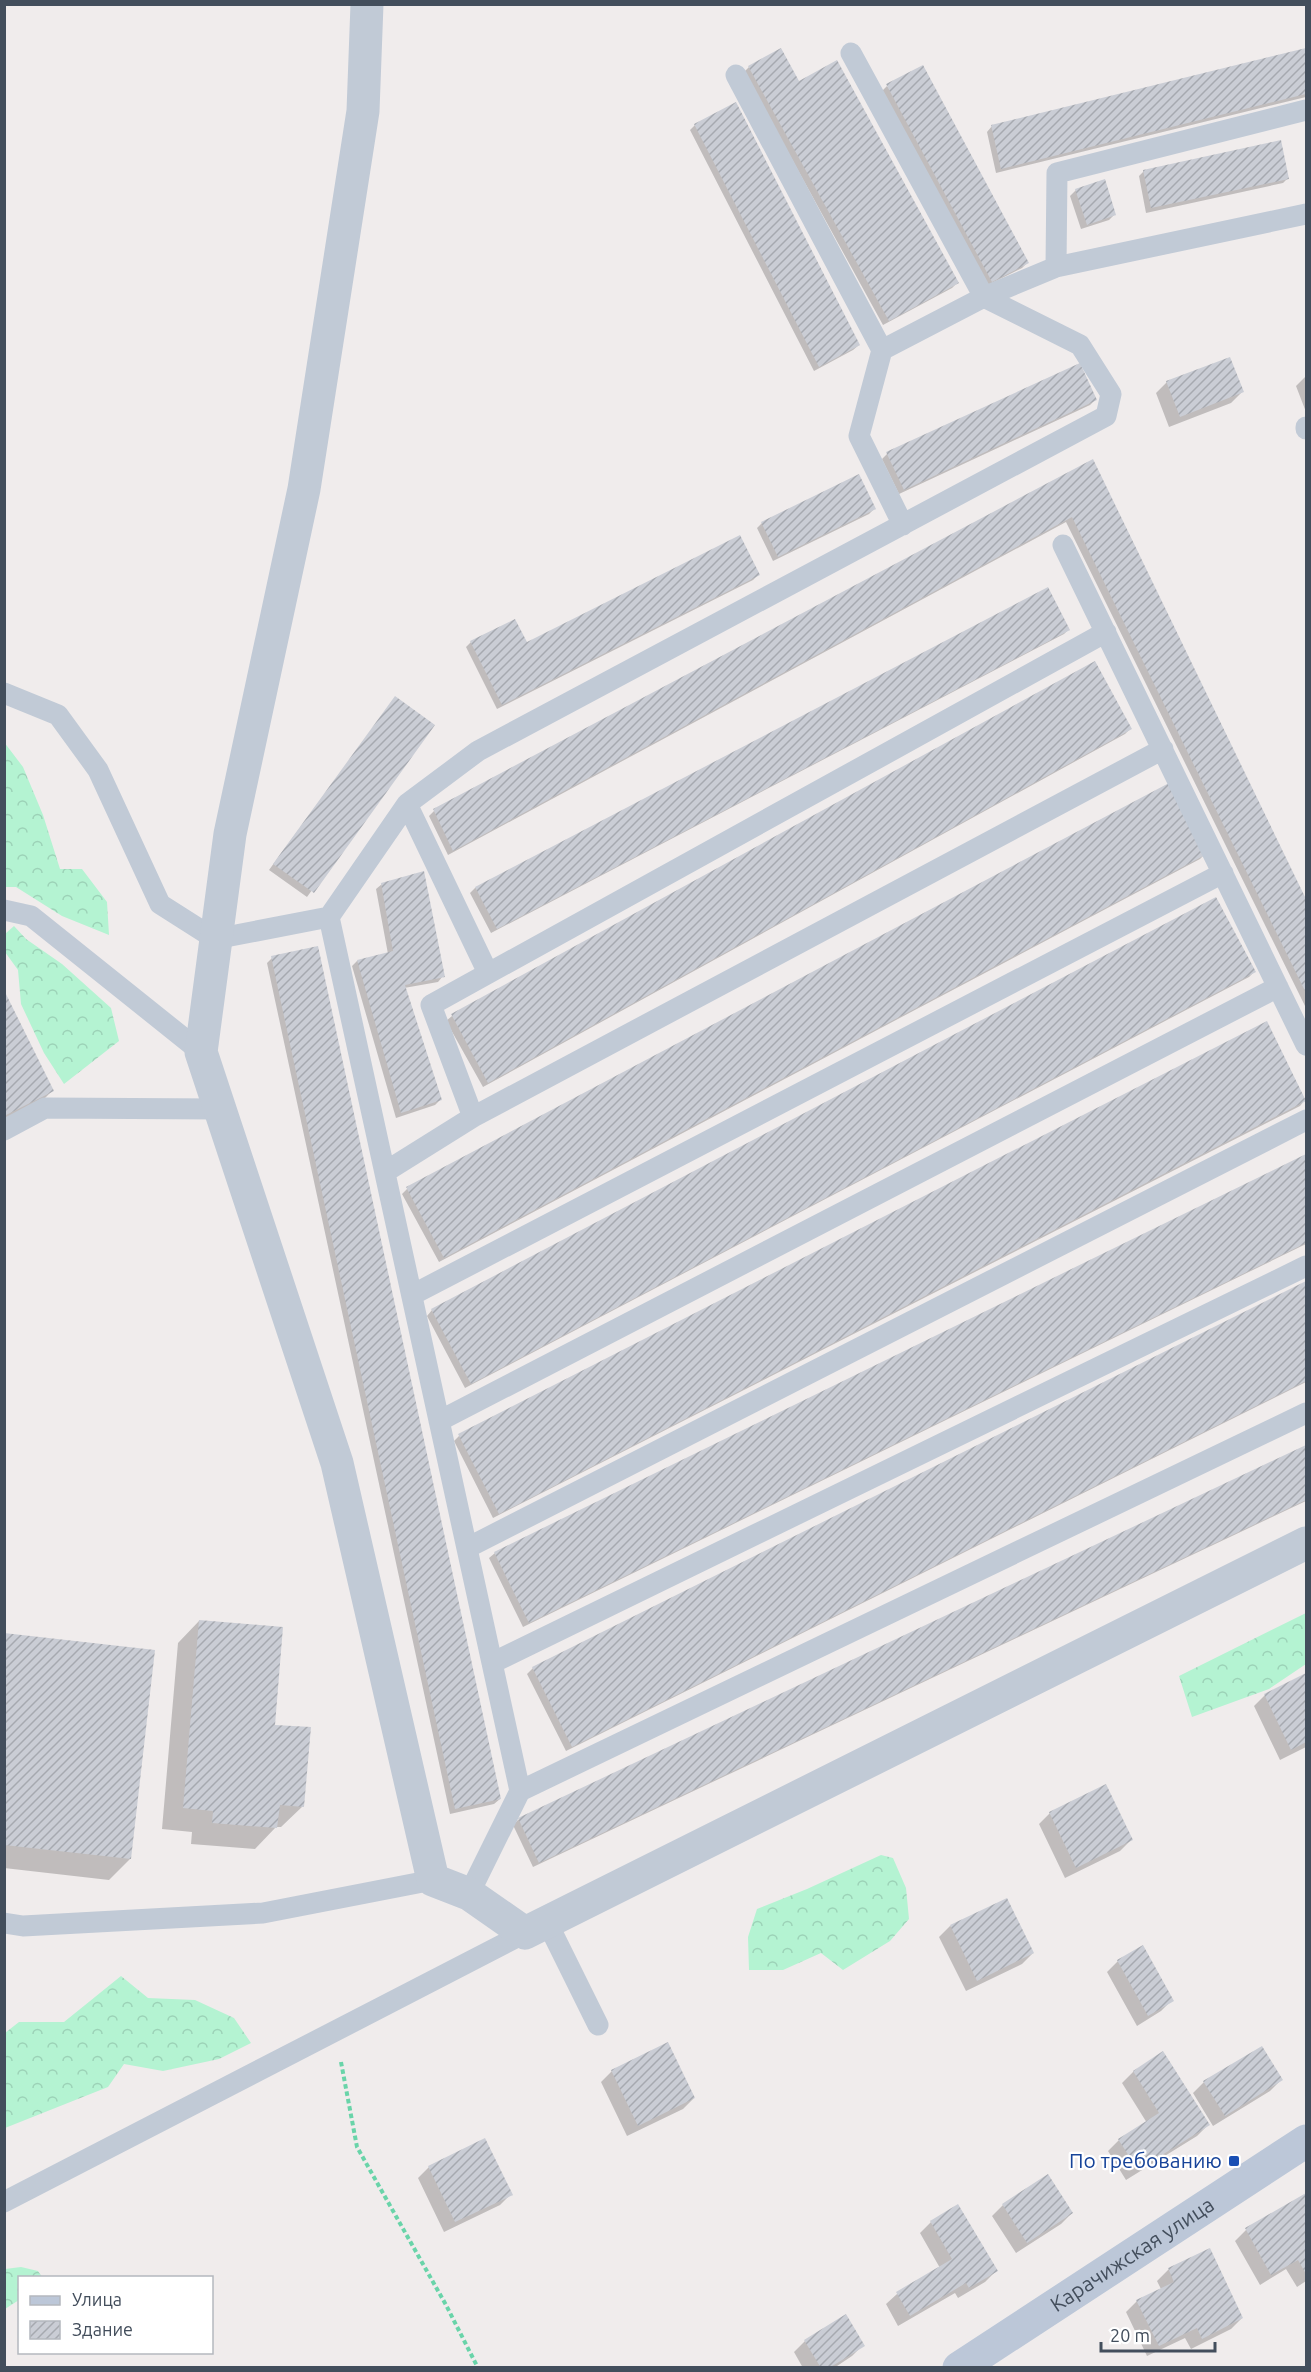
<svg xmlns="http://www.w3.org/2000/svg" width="1311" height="2372" viewBox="0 0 1311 2372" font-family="Ubuntu,sans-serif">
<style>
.forest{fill:url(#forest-crowns)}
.shadow{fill:#0003}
.building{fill:url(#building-hatch)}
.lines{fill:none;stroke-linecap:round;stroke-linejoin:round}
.path{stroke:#69d4a9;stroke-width:4;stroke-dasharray:4.5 3;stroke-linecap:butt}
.service{stroke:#c1cad6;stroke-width:21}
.minor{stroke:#c1cad6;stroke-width:33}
.secondary{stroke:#bcc7d8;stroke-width:33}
.transit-dot{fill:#1a4fb4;stroke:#fff;stroke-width:2}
.labels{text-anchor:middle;stroke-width:4.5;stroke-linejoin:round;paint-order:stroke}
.transit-label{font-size:21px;fill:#164399;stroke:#fff;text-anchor:end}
.street-label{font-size:21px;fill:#434e5c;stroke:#fff}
</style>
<defs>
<pattern id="forest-crowns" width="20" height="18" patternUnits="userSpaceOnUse" patternTransform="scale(1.5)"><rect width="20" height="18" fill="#b4f3d2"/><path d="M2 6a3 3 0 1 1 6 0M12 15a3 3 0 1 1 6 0" fill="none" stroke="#9cd2b7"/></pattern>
<pattern id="building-hatch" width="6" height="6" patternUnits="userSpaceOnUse" patternTransform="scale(1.5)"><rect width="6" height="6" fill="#cacdd5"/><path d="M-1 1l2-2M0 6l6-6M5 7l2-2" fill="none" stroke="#a6a9b0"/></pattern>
</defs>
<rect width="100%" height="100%" fill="#f0ecec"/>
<path class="forest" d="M4,742L23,767L43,815L60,869H82L107,902L109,935L62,916L16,887H5Z
M14,926L26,939L62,964L111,1008L119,1041L64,1084L44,1053L21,1004L18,970L5,952V934Z
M1306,1613V1664L1269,1689L1192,1717L1179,1676Z
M881,1855L893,1858L906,1888L909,1919L890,1941L843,1970L821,1953L783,1970H749L748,1937L757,1909L807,1889Z
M121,1976L148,1998L195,2000L234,2018L251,2043L219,2059L163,2071L124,2064L108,2087L5,2128V2033L19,2022H64Z
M21,2267L38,2271L42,2277L20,2278L19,2300L5,2309V2269Z"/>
<path class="shadow" d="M1306,49V97L996,173L987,132L992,126Z
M749,67L799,83L957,283L952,288L883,325L744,72Z
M887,86L1027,263L1022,268L986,286L882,91Z
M695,125L859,345L853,350L814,371L690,130Z
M1144,171L1288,178L1283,183L1146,213L1139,176Z
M1076,190L1115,214L1109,220L1081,229L1070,196Z
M1306,376V412L1296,386Z
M1167,382L1242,392L1231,403L1169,427L1156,393Z
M1095,400L1090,405L899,494L882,459L887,454Z
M1092,461L1306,903V1008L1066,522L448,855L429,816L434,811Z
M874,509L869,514L773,561L757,528L762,523Z
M758,575L753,580L497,709L466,647L471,642L526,644Z
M1048,589L1069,629L1064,634L491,933L470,893L475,888Z
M1094,663L1130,729L1125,734L483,1087L446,1021L452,1016Z
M395,698L433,725L307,897L269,870Z
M1205,854L1200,859L439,1262L402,1194L407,1189Z
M382,884L443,976L438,982L404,988L440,1100L435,1105L396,1118L352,966L357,961L388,954L376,889Z
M272,958L500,1799L494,1804L450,1814L267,963Z
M1254,972L1249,977L465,1388L427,1316L432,1310Z
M4,993L52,1091L36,1107L4,1123Z
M1305,1100L1300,1106L493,1518L454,1441L459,1436Z
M1306,1156V1244L523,1627L489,1558L495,1553Z
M1306,1283V1382L566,1751L527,1674L533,1668Z
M1306,1446V1501L533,1867L513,1825L518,1820Z
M199,1621L273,1726L303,1806L281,1827H276L255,1849L191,1844L192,1832L162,1829L178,1643Z
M4,1635L130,1859L109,1880L4,1868Z
M1306,1675V1747L1280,1760L1254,1706L1265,1695Z
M1050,1813L1131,1840L1120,1851L1065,1878L1039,1824Z
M950,1926L1033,1953L1022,1964L966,1991L939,1937Z
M1118,1961L1172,2000L1161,2011L1137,2026L1107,1972Z
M1163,2053L1208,2125L1197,2136L1126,2180L1108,2151L1119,2140L1147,2123L1122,2083L1133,2072Z
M612,2071L694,2098L683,2109L627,2136L601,2082Z
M1281,2080L1270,2091L1213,2126L1193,2093L1204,2082Z
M429,2167L511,2194L500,2205L444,2232L418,2178Z
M1306,2195V2281L1297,2287L1286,2269L1260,2285L1235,2241L1246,2230Z
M1003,2205L1072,2213L1061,2224L1016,2253L992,2216Z
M931,2222L996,2271L985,2282L958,2298L955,2293L898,2326L886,2304L897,2294L940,2268L920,2233Z
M1209,2250L1242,2318L1231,2329L1191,2349L1185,2338L1147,2356L1126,2312L1137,2301L1161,2289L1157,2281L1168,2270Z
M805,2341L863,2345L852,2356L834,2368H803L794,2352Z"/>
<path class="building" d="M781,48L799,81L837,60L959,283L889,321L748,66Z
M1306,48V94L1001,169L991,125Z
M923,65L1029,263L992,282L886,84Z
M736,102L860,345L819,367L694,124Z
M1281,140L1289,179L1151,208L1143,170Z
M1105,179L1116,215L1087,225L1075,189Z
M1230,357L1244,392L1180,417L1166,381Z
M1080,363L1097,400L904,490L886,452Z
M1093,459L1306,899V993L1072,517L453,851L433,809Z
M859,474L876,509L778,557L761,522Z
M740,535L760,575L502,705L470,641L515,619L527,642Z
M1048,587L1070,630L497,929L475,887Z
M1095,661L1132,729L488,1083L451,1014Z
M395,696L435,725L314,893L273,864Z
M1169,783L1207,854L444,1258L406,1187Z
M424,871L445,977L405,985L442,1100L401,1113L357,960L393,951L381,883Z
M1216,897L1256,972L471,1384L431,1309Z
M318,946L501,1799L455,1809L271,956Z
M4,990L54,1091L6,1115L4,1113Z
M1267,1021L1306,1101L499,1514L458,1434Z
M1306,1154V1243L529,1623L494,1552Z
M1306,1281V1381L572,1747L532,1667Z
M1306,1445V1500L539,1863L518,1818Z
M199,1620L283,1627L275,1725L311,1727L304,1807L280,1805L277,1828L212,1823L213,1811L183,1808Z
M4,1633L155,1650L131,1859L4,1845Z
M1306,1673V1742L1291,1750L1264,1694Z
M1106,1784L1133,1840L1076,1868L1049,1812Z
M1007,1898L1034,1953L977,1981L950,1925Z
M1143,1945L1174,2001L1148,2016L1117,1960Z
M668,2042L695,2098L638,2126L611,2070Z
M1262,2046L1283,2080L1225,2116L1203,2081Z
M1163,2051L1210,2125L1138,2170L1118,2139L1159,2113L1133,2071Z
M485,2138L513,2195L455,2222L428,2166Z
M1048,2174L1073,2213L1027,2243L1002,2204Z
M1306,2193V2274L1298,2260L1271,2275L1245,2228Z
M958,2204L998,2271L969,2288L966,2283L910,2316L896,2292L952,2259L930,2221Z
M1210,2248L1243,2318L1202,2339L1197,2328L1159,2346L1136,2300L1174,2282L1168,2268Z
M846,2314L865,2346L829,2368H821L804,2340Z"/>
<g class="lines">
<path class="path" d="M341,2062L357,2147L446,2305L478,2368"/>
<path class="service" d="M851,53L984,297L882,350L859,436L903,525
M736,75L882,350
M1056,267L1057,173L1306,110
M1306,427V429
M1063,545L1306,1045
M4,693L58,715L98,770L160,904L215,939L329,917
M407,804L329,917L520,1791L1306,1413
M4,910L31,916L201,1052
M488,973L407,804L478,751L1106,416L1111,394L1080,345L984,297L1056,267L1306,214
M473,1117L431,1005L1106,632
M4,1130L45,1108L219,1109
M385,1172L473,1117L1163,749
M412,1295L1223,873
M439,1421L1278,987
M467,1548L1306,1120
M492,1663L1306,1266
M469,1894L520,1791
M547,1922L598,2025
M4,1923L23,1926L263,1913L433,1880
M4,2202L525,1933"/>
<path class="minor" d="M367,4L363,111L304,489L230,834L201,1052L337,1463L433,1880L469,1894L525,1933L1306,1543"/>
<path class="secondary" id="s1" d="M959,2368L1306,2141"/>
</g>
<rect class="transit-dot" x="1228" y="2155" width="12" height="12" rx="3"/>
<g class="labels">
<g class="transit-label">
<text x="1222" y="2168">По требованию</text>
</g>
<g class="street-label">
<text dy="7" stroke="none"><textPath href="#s1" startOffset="207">Карачижская улица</textPath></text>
</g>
</g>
<rect width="1311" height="2372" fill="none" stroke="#434e5c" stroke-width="12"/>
<rect x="18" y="2276" width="195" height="78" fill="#ffffff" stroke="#b4b8be" stroke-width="1.5"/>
<rect x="30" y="2296" width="30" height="9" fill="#bcc7d8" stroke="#b4b8be" stroke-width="1.5"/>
<text x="72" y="2306" font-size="18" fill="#434e5c">Улица</text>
<rect x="30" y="2321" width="30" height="18" fill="url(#building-hatch)" stroke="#b4b8be" stroke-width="1.5"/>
<text x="72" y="2336" font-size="18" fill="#434e5c">Здание</text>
<path d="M1101 2342v9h114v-9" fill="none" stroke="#434e5c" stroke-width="3"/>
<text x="1110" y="2342" font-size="18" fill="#434e5c" stroke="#ffffff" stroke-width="4.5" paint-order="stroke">20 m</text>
</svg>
